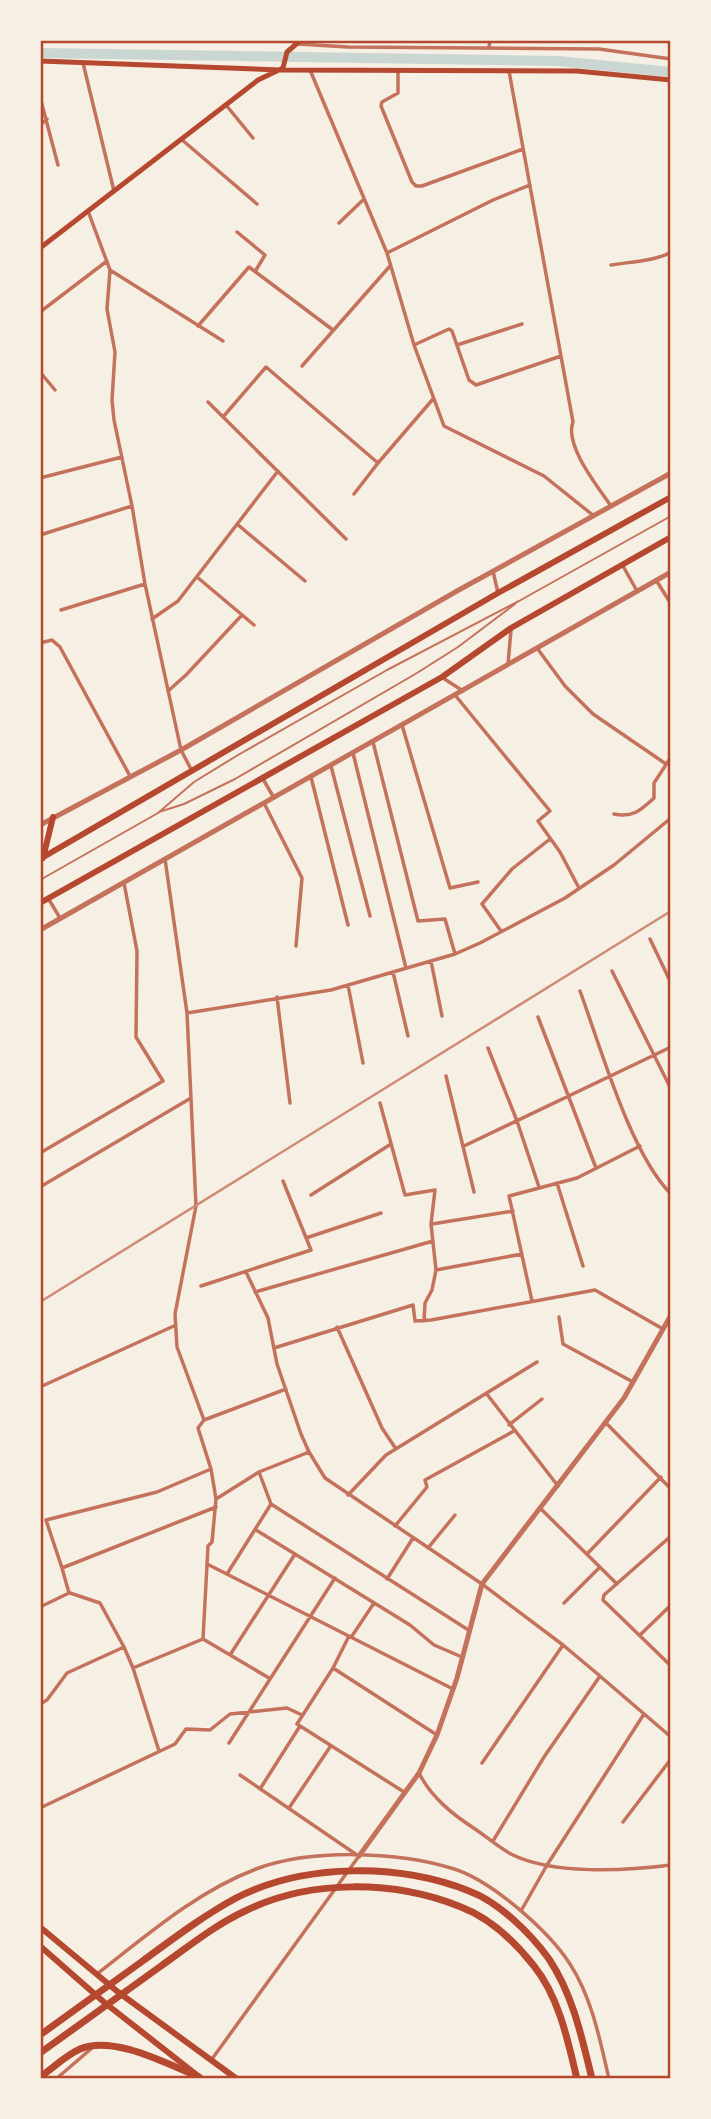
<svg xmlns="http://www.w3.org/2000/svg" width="711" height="2119" viewBox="0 0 711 2119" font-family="Figtree,sans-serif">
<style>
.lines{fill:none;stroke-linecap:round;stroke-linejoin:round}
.canal{stroke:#c9d6d2;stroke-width:10}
.service{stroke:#c5725c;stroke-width:2}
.minor{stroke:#c5725c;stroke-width:3.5}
.tertiary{stroke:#c5725c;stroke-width:5}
.secondary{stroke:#b5482f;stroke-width:5}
.trunk{stroke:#b5482f;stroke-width:6}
.motorway{stroke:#b5482f;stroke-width:7}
.rail{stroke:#cf8b77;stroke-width:2.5}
.neatline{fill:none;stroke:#b5482f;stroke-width:2.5}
</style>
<rect width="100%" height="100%" fill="#f6efe4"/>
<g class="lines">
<path class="canal" d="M40,53L558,61L671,72"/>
<path class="service" d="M159,812L184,804L235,779L417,673L458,647L515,604
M40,880L158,813L194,782L238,755L387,670L519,601L671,516"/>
<path class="minor" d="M298,44L348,47L599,49L671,59
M489,48L490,40
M83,63L114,191
M310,70L387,253L414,345L444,426L544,476L594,516
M509,71L573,422C564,445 598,487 611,506
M398,72V93L382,102L381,106L412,182L416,186H422L523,149
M40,97L58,165
M226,105L253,138
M40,125L47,119
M181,139L257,204
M88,211L110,270L107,309L115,352L112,400L114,420L132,506L145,584L181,750L192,771
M339,223L364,199
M237,232L265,255L256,270
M387,253L493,200L530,185
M611,265C628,262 657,261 671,252
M110,270L223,341
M40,312L107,261
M198,326L249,267L333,330
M414,345L449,329L452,331L469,380L476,385L561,356
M457,345L522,324
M302,366L390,266
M40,372L55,390
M208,402L346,539
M223,417L266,367L378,463
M40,478L122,457
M354,494L378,463L433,399
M237,524L305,581
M40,535L132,506
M623,566L637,591
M493,571L498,593
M197,577L254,625
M656,580L671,604
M61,610L145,584
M152,619L178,601L278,471
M40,643L52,640L60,647L130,776
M537,648L565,686L593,714L666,764
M508,664L511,630
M443,678L463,691
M168,691L186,675L242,615
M455,695L550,811L538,821L560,852L579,888
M402,725L450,888L478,882
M373,742L418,921L445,919L455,954
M353,753L406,968
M331,766L370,916
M311,777L348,925
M263,779L274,798
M264,803L302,878L296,946
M614,814C633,818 641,810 654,798V783L671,757
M165,859L187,1013L196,1206L175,1314L177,1347L204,1420
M48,898L60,918
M501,931L482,904L512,869L550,839
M650,939L671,983
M431,961L442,1016
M612,971L671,1089
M393,972L408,1036
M348,985L363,1063
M580,991C601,1048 630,1153 671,1194
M277,997L290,1103
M187,1013L331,990L455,954L480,943L565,898L614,865L671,818
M538,1017L596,1168
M488,1048L517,1121L539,1187
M446,1076L474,1192
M380,1103L405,1195L435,1190L431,1224L436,1270L432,1290L425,1303L424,1321
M464,1146L671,1047
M40,1153L163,1081L136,1037L137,951L124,883
M557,1183L583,1266
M40,1187L191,1098
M311,1195L391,1144
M432,1224L513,1211
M306,1238L381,1213
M436,1270L522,1254
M246,1272L268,1318L277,1364L301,1434L309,1452L325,1478L482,1584L563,1645L600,1676L544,1757L493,1841
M201,1286L311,1250L283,1181
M255,1292L433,1241
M532,1301L509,1196L577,1178L640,1146
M559,1317L563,1344L633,1382
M337,1327L382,1428L396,1449
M274,1348L413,1305L415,1321L431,1320L595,1290L663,1329
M40,1387L176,1325
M486,1393L558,1486
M606,1423L671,1489
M509,1425L542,1399
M348,1495L386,1455L537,1362
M216,1499L211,1469L198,1428L204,1420L286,1389
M271,1504L470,1631
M540,1508L617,1584
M395,1526L427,1487L425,1480L514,1431
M256,1530L410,1625L434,1645L462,1657
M671,1536L604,1595L603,1600L671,1666
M428,1548L455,1515
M587,1554L661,1477
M207,1564L453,1689
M62,1568L46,1520L157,1492L211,1469
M227,1574L271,1504L259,1472
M387,1579L413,1538
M70,1593L100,1603L124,1647
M564,1603L600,1567
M40,1607L69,1593L62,1568L216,1507
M640,1635L671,1605
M349,1636L333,1668L297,1724L404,1792
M352,1636L374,1603
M203,1639L269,1678
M230,1655L295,1554
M333,1668L437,1735
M601,1677L671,1737
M40,1704L47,1700L67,1673L124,1647L133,1668
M229,1743L335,1578
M159,1751L133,1668L203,1639L208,1546L212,1542L216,1499L259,1472L309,1452
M482,1763L563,1645
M419,1773C431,1797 452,1814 475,1829C487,1837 498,1847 511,1854C552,1875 625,1871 671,1865
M240,1775L357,1855
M260,1789L300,1726
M40,1808L175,1744L186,1729L210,1730L230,1714L287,1708L302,1715
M289,1808L330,1747
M623,1822L671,1759
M521,1911L547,1865L644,1714
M97,1974C147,1935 196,1892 256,1869C310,1849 396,1851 451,1868C490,1879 548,1930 570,1964C592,1998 600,2040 609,2079
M212,2059L359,1856
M56,2079L92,2048"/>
<path class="tertiary" d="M40,825L181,750L457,591L671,473
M40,930L671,572
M359,1856L419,1773L437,1735L457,1678L482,1584L624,1398L671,1315"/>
<path class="secondary" d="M40,61L280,70L577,71L671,80
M40,248L258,80L283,68L287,52L301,40"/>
<path class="trunk" d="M43,858L53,817
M40,859L498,593L671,497
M40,903L442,677L511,628L671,537
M40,1927L118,1992L237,2079
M40,1946L105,2003L202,2079"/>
<path class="motorway" d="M40,2035C75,2010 109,1985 144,1960C174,1938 203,1916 236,1898C304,1863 399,1863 469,1891C499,1902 531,1934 549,1959C573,1995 582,2038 592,2079
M40,2053C80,2024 121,1995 161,1966C188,1947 215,1925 245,1911C310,1879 394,1880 461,1907C490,1918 515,1942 534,1966C559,1997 568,2041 577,2079
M40,2077C53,2068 66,2055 80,2049C114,2035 167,2064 199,2077"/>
<path class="rail" d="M40,1302L671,911"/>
</g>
<rect width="711" height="2119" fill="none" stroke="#f6efe4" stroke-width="84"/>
<rect x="42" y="42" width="627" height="2035" class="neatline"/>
</svg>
